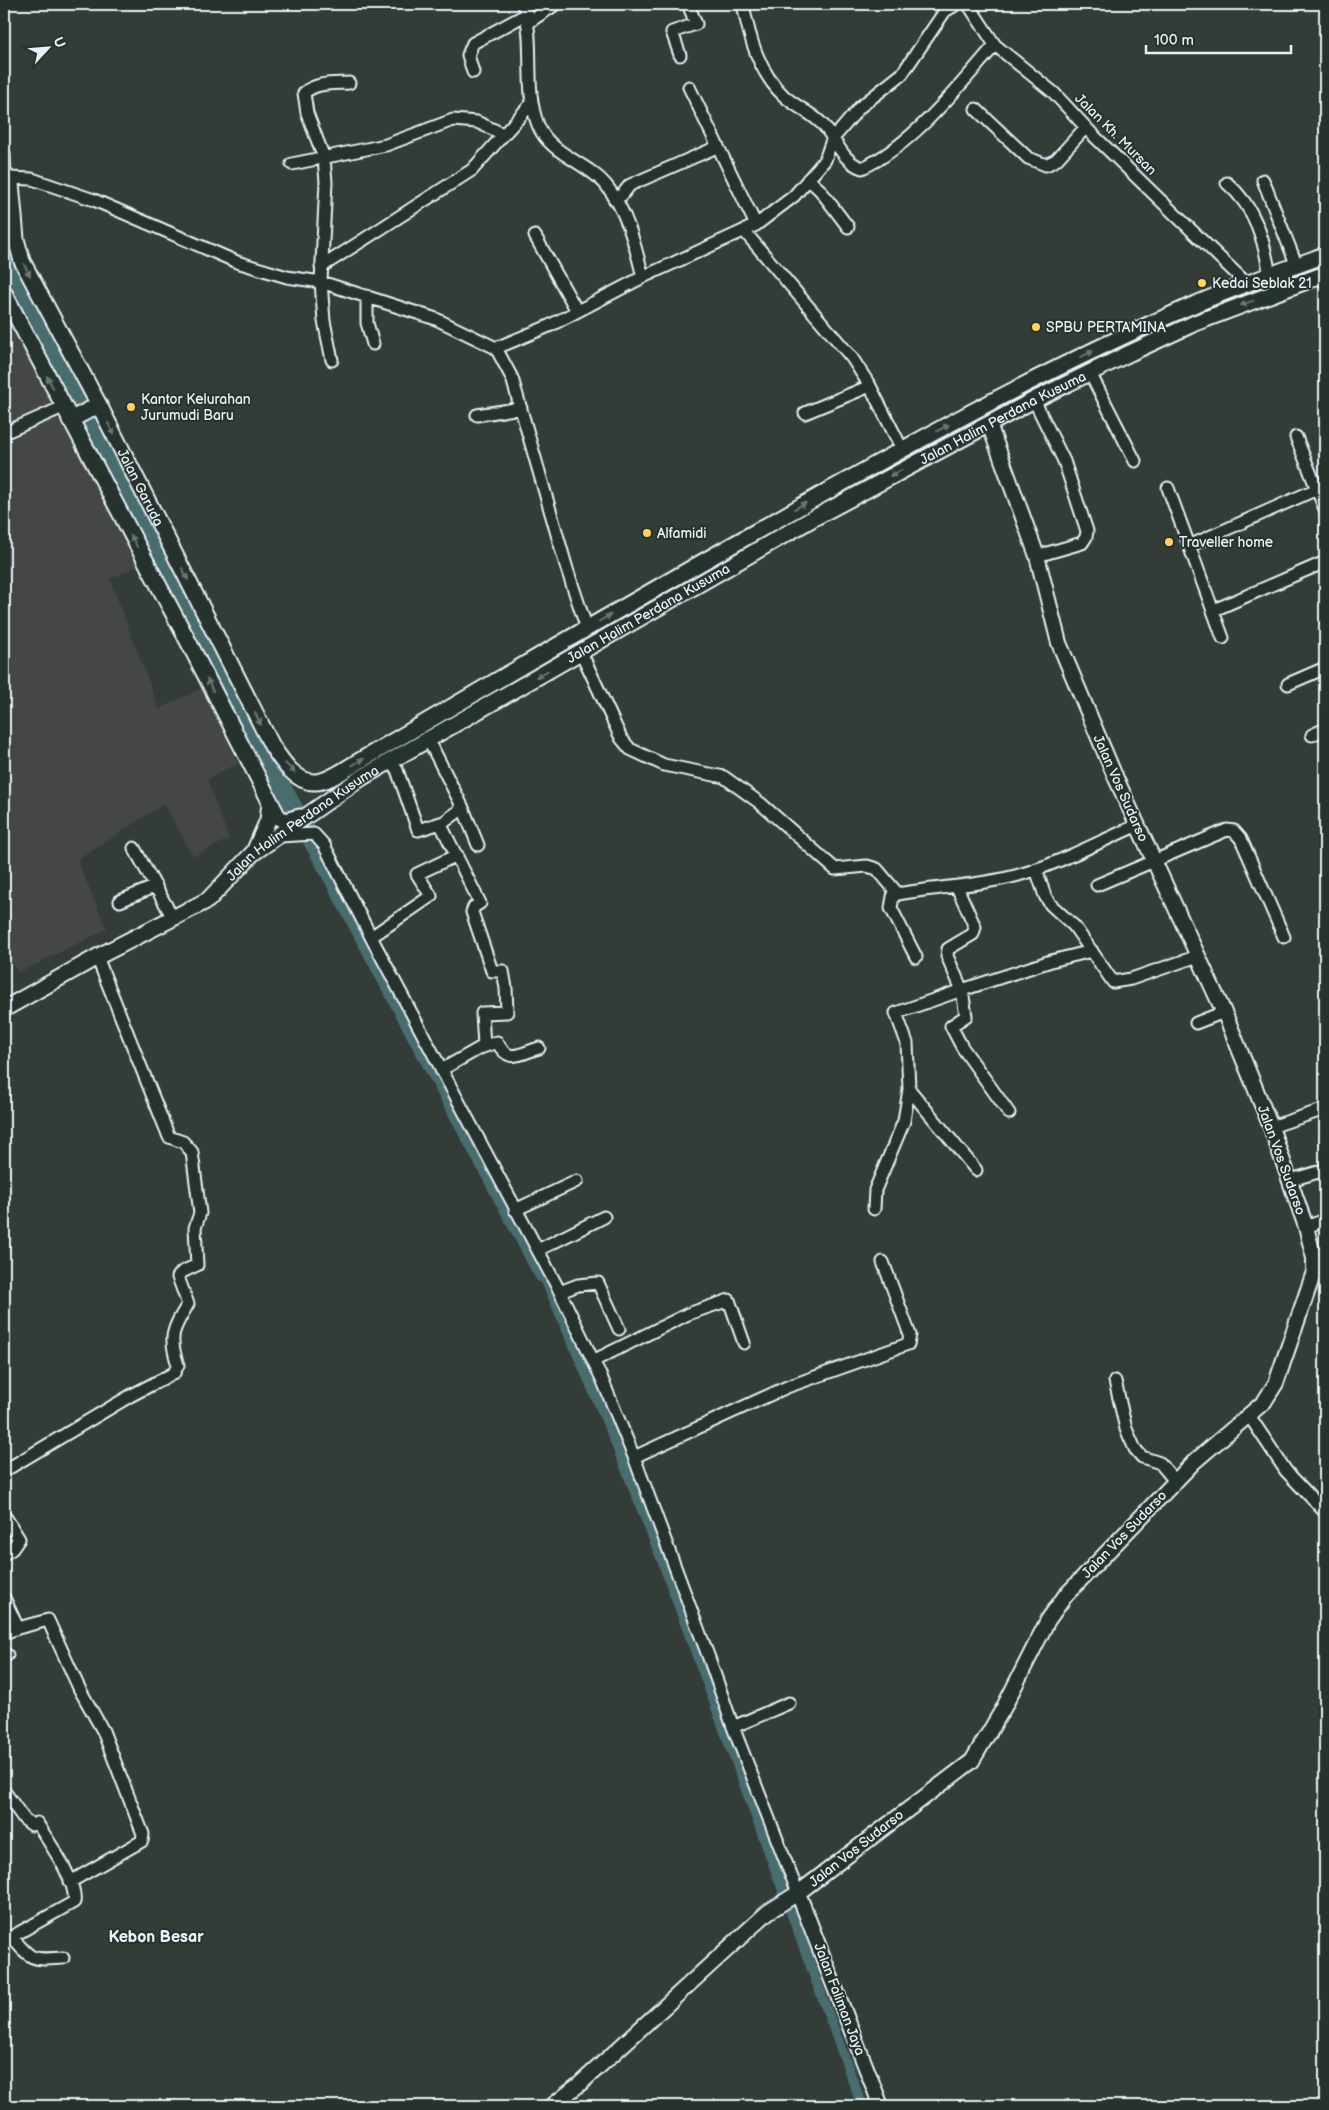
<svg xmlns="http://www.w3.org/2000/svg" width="1329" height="2110" viewBox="0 0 1329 2110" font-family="'Balsamiq Sans',sans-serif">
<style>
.built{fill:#454746}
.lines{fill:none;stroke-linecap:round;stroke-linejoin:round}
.canal{stroke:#486c6e;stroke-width:10}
.river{stroke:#486c6e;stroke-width:18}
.minor-casing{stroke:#e8f1f8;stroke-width:15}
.tertiary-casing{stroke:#e8f1f8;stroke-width:18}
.secondary-casing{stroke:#e8f1f8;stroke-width:19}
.minor{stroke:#26332d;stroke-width:11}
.tertiary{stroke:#26332d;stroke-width:14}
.secondary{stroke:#26332d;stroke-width:15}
.oneway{fill:#6a7674}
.poi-dot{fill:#ffd166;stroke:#26332d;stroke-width:2}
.labels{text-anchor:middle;stroke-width:4;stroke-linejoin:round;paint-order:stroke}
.street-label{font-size:14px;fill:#e8f1f8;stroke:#26332d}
.poi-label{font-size:14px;fill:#e8f1f8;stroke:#26332d;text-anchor:start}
.quarter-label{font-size:16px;font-weight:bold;fill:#e8f1f8;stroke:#26332d}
</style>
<rect width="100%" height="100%" fill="#343c38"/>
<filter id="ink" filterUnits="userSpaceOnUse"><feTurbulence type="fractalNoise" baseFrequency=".02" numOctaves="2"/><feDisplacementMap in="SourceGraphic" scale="10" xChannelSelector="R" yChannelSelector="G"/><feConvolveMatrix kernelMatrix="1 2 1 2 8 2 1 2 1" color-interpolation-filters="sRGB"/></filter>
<g filter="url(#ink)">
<path class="built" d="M4,312L140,565L110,579L159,709L204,687L238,763L207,780L229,839L193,856L164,804L77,860L107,929L18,973L4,950Z"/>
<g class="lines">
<path class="canal" d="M543,1274L612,1434L662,1560L862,2106"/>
<path class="river" d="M4,254L7,268L101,442L217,669L331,875L543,1274"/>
<g class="minor-casing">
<path id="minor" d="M523,4C536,43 523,87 538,125C550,155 587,162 606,185C627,211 635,245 643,277
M743,4C749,37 759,73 784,96C796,107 814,114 824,126C836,140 843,162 862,168C912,146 959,86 995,45
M968,4L995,45L1054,93L1093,135L1247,284
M529,22L556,4
M680,55L672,32L696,24L688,4
M473,72L468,55L473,43L527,14
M689,87L756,225
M976,109L1028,158L1046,165L1056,160L1086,127
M4,153L5,175
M292,164L386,145L453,120L477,122L503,134
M8,178L32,179L94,200L237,262L287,277L321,282L436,319L496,348L512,378L567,569L587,629
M808,179L820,190L848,227
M1263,180L1297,266
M1227,183C1256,208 1264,240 1270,276
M614,199L622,195L630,185L717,147
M745,232L852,358L870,386L902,449
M535,236L577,311
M321,267L472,170L532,103
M367,296V323L373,344
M496,348L549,326L643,277L756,225L794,196L825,160L832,140L860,107L902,74L945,11L957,4
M332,360L324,321L321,282L326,182L324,158L307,113L304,93C317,82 333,84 349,83
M1090,373L1135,461
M1034,400L1064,461L1087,531L1086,537L1082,543L1037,556
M805,413L870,386
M477,415L521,408
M4,433L63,407
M1296,437L1325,509
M1168,488L1223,638
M1189,546L1317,489
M1214,610L1325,562
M581,652L621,738L630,749L664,765L724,777L760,803L835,869L867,866L877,869L898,894C937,887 977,886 1015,876C1057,865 1098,842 1138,825
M1288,684L1325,668
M1312,735L1325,729
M428,739L463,808L478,845
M391,761L397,770L418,830L444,822L463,808
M440,823L480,903L474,907L472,912L492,971H503L506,988L507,1012L482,1013L484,1046
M280,836L314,834L324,845L371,937L560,1292L602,1379L634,1457L709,1658L733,1727L798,1893
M134,848L173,918
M1036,869L1045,896L1051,905L1074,926L1113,982L1131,979L1198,956
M1097,885L1227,830L1234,831L1241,839L1284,937
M957,887L975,927L973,934L948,949L947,956L962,990L1051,961L1092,951
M894,891L891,908L916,957
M120,901L156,886
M371,937L431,896L417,874L457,855
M1196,1023L1224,1012
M441,1070L480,1048L497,1042C509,1064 518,1054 539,1048
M909,1089L976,1170
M1271,1127L1325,1109
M1291,1180L1325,1170
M874,1209L875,1190L904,1121L909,1089L907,1043L896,1013L962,990L966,1016L951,1026L962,1047L1009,1113
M515,1210L577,1181
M1306,1227L1325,1220
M538,1250L604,1217
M560,1292L578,1285L598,1283L619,1329
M593,1361L688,1314L729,1300L744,1343
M1115,1381L1126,1429L1135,1449L1142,1457L1160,1463L1175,1481
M1248,1414L1286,1471L1325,1512
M634,1457L787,1387L908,1344L910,1335L883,1262
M4,1471L130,1396L174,1373L178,1365C168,1336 173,1329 188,1304L178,1277L182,1272L197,1265L195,1228L200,1213L192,1152L183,1142L169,1137L97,957
M4,1554L12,1549L19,1539L6,1518
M4,1598L18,1628L48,1620L79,1688L103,1731L143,1834L142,1841L70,1882
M4,1633L18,1628
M4,1656L7,1655
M733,1727L789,1703
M4,1791L24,1819L32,1825L37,1823C48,1841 78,1882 74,1902L4,1941
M11,1936C32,1961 31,1960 63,1958"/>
</g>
<g class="tertiary-casing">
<path id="tertiary" d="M798,1893L881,2106
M552,2106L581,2083L768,1912L798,1893L972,1761L1003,1709L1048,1620L1065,1596L1194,1462L1264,1402L1276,1383L1314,1272V1258L1306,1227L1271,1127L1227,1019L1114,774L1059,643L1037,556L989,424"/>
</g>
<g class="secondary-casing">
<g id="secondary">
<path id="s1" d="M4,174L11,183L16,239L22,261L99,405L272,746C281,760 296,783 315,782C327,782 341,772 351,766C494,682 638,598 782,517C911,444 1040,372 1175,313C1224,291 1275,273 1325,255"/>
<path d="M4,293L188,641L278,817L285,821L300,817"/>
<path d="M70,420L99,405"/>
<path d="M254,852L268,820L270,802"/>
<path id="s2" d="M4,1009L97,957L208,900L253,853L361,778L812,519L1034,400L1130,353L1195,323L1325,274"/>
</g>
</g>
<use href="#minor" class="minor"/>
<use href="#tertiary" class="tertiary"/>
<use href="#secondary" class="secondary"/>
</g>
<defs><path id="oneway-solid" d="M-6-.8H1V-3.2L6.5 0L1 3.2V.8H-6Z" transform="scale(1.25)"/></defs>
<g class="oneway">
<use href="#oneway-solid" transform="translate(27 270) rotate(62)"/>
<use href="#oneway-solid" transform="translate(1247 303) rotate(160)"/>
<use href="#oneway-solid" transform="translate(1087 354) rotate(-26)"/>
<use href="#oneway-solid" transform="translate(50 382) rotate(-118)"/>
<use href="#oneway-solid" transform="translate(943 428) rotate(-27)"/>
<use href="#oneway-solid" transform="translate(111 429) rotate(63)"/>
<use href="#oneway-solid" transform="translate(896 473) rotate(152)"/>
<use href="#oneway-solid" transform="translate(800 506) rotate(-29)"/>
<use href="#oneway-solid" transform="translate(134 541) rotate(-118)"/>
<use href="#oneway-solid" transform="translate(185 574) rotate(63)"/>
<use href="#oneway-solid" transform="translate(605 618) rotate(-30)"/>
<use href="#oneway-solid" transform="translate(542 674) rotate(150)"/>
<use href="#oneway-solid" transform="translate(210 685) rotate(-117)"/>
<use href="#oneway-solid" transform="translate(258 719) rotate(63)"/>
<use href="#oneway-solid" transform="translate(358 762) rotate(-30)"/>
<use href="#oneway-solid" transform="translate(290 768) rotate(45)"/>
</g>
</g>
<g class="poi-dot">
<circle cx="1202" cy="283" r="5"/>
<circle cx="1036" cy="327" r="5"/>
<circle cx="131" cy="407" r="5"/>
<circle cx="647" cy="533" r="5"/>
<circle cx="1169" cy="542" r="5"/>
</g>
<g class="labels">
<g class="street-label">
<text transform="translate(1116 134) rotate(45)" y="5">Jalan Kh. Mursan</text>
<text dy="5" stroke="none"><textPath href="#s2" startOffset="1164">Jalan Halim Perdana Kusuma</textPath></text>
<text dy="5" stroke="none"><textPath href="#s1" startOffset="346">Jalan Garuda</textPath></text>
<text dy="5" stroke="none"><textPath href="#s2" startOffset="759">Jalan Halim Perdana Kusuma</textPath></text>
<text transform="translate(1121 788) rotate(66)" y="5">Jalan Vos Sudarso</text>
<text dy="5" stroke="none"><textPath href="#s2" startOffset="354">Jalan Halim Perdana Kusuma</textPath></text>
<text transform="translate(1282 1160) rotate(70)" y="5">Jalan Vos Sudarso</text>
<text transform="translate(1124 1534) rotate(-46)" y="5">Jalan Vos Sudarso</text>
<text transform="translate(856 1848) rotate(-38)" y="5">Jalan Vos Sudarso</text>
<text transform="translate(840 1999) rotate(69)" y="5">Jalan Faliman Jaya</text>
</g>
<g class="poi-label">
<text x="1212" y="288">Kedai Seblak 21</text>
<text x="1046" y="332">SPBU PERTAMINA</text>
<text x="141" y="404">Kantor Kelurahan<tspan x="141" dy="16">Jurumudi Baru</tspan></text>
<text x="657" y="538">Alfamidi</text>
<text x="1179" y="547">Traveller home</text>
</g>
<g class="quarter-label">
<text x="156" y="1942">Kebon Besar</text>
</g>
</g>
<rect width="1329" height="2110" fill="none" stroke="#26332d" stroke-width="20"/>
<rect x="10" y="10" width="1309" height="2090" fill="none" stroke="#e8f1f8" stroke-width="2" filter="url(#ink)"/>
<g transform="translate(48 48) rotate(64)" stroke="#26332d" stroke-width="4" paint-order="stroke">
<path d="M0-4L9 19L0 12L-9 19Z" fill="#e8f1f8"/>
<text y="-8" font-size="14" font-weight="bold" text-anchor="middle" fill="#e8f1f8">U</text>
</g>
<path d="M1146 45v8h145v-8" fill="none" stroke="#e8f1f8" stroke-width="2.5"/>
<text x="1154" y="45" font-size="15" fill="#e8f1f8" stroke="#26332d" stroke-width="4" paint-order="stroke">100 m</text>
</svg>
